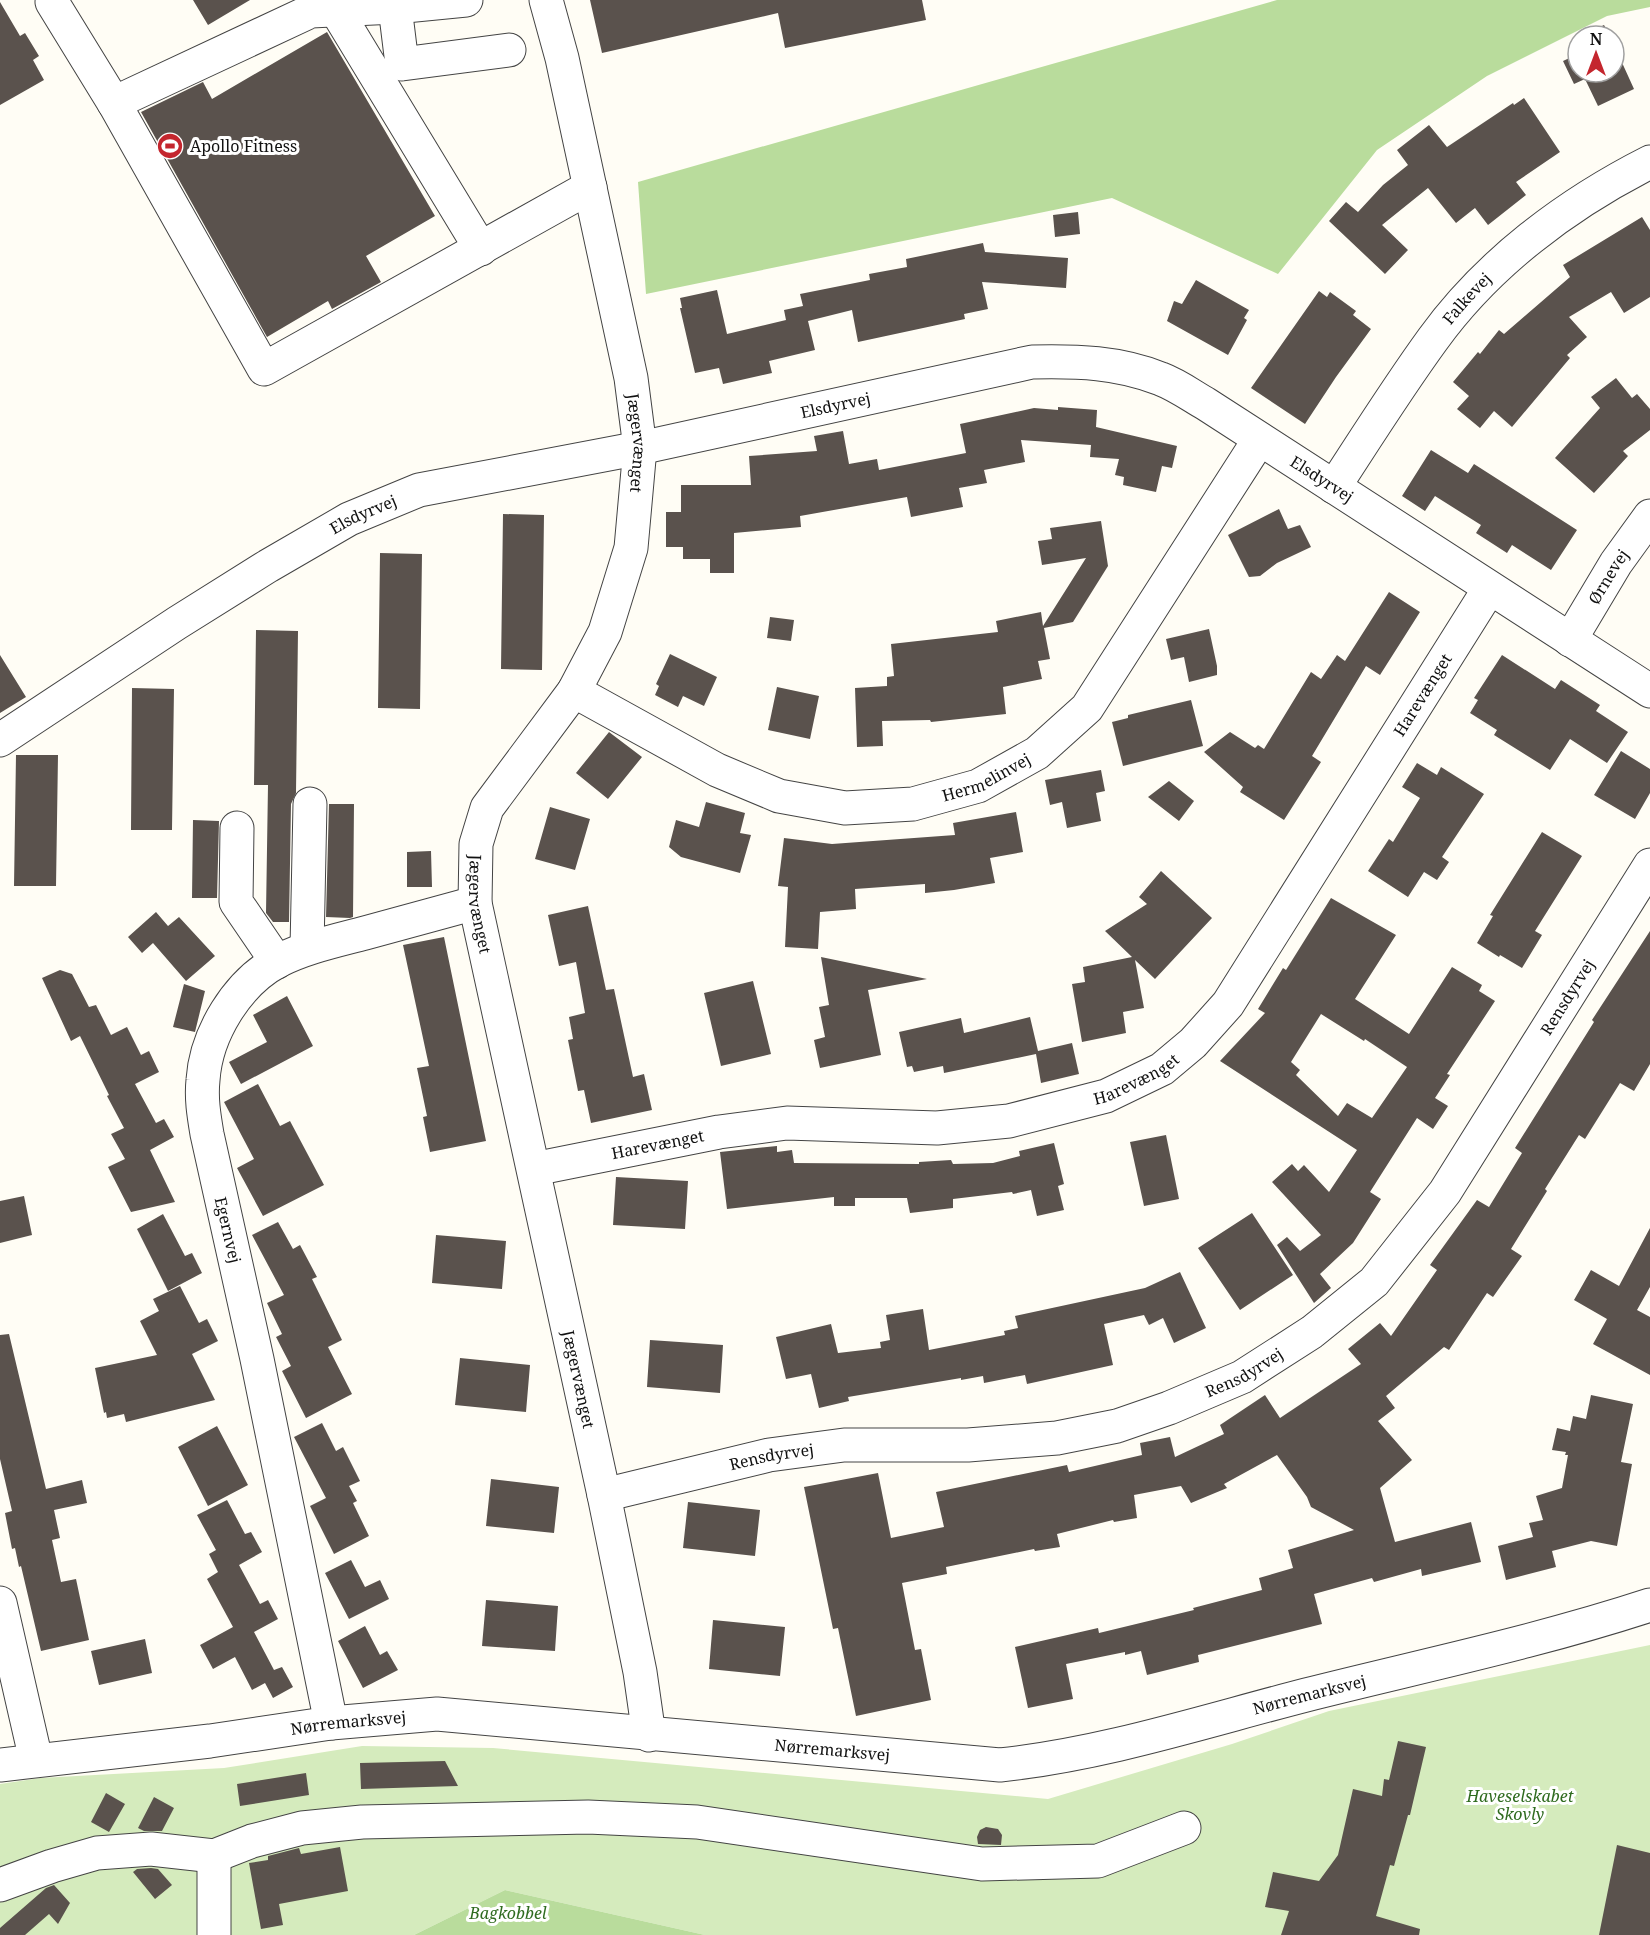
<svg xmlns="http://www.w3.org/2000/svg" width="1650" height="1935" viewBox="0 0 1650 1935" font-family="'Noto Serif',serif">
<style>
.green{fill:#d5ebbd}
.forest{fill:#b9dc9c}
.building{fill:#5a524d;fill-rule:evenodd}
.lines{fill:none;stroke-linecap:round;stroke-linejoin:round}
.minor-casing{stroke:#444;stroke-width:35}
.minor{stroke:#fff;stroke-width:33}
.labels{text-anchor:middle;stroke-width:6;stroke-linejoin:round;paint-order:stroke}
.poi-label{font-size:16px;fill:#111;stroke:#fff;text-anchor:start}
.street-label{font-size:16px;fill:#111;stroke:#fff}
.park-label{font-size:16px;font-style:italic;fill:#2f6b1f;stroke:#fff}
</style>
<rect width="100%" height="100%" fill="#fffdf5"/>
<path class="green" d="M1650,1645V1935H705L505,1890L414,1935H0V1784L40,1778L224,1768L362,1746L493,1748L1048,1799L1232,1744L1329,1711Z"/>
<path class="forest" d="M1277,0H1650V7L1607,16L1487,76L1377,150L1278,274L1112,198L646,294L638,182Z
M505,1890L705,1935H414Z"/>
<path class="building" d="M193,0H250L208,25Z
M590,0H922L926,20L785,48L778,13L602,53Z
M0,2L20,36L25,33L39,56L33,60L44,80L0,105Z
M1604,25L1610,36H1586L1585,34Z
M327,32L435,216L366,256L381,282L332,309L328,301L267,337L141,112L203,82L212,99Z
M1614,45L1634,89L1598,106L1585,79L1574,84L1563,61L1578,54V72H1614Z
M1524,98L1560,152L1516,182L1526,195L1488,225L1475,208L1456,223L1428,188L1382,225L1408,250L1385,274L1329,221L1346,202L1358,212L1383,185L1408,165L1397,150L1429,125L1447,147L1513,103L1514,105Z
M1078,212L1080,234L1055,237L1053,215Z
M1642,217L1650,230V297L1624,313L1611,292L1569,317L1587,337L1567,355L1570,358L1512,427L1494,411L1480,428L1457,409L1469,396L1453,382L1478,352L1480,354L1499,330L1504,334L1570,277L1563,265Z
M983,243L985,252L1068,258L1066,288L982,282L988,309L964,314L965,319L858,342L852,310L808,321L815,350L769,361L772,373L723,384L719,368L695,373L680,308H682L680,298L717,290L727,334L786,320L784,310L803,306L800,294L870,280L869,274L907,267L906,259Z
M1196,280L1249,310L1244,318L1247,320L1228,355L1167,321L1174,301L1182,304Z
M1319,291L1327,297L1330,292L1356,311L1353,315L1371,329L1336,377L1305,424L1251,388Z
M1616,378L1632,398L1637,394L1650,409V430L1623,451L1628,456L1594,493L1555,458L1600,408L1591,397Z
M1058,407L1097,410L1096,427L1177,446L1172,468L1162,466L1156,492L1123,485L1124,477L1115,475L1119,459L1090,457L1091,445L1021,440L1025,462L984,470L987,483L959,488L963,507L911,517L907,497L800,516L801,527L734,533V573H710V559H683V547H666V512H681V485H751L749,456L817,451L814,436L843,431L849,464L877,459L879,470L966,453L960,424L1034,408L1058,410Z
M1431,450L1468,473L1474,464L1577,530L1551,570L1512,545L1507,553L1476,533L1481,525L1435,496L1425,511L1402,496Z
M1279,509L1288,529L1300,525L1311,547L1277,563L1260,576L1249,577L1228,535Z
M503,514L544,515L542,670L501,669Z
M1101,521L1108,566L1073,622L1044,628L1050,659L1038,661L1042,679L1003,687L1006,714L931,722L930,720L882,721L883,746L857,747L855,688L887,686V677L894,676L891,644L998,632L996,621L1041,612L1043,626L1086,558L1042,565L1038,541L1052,539L1050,528Z
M380,553L422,554L420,709L378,708Z
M1389,592L1420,612L1380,675L1366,666L1312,756L1321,762L1284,820L1240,792L1243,787L1204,752L1230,732L1255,748L1258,745L1264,749L1311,672L1321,679L1337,655L1345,661Z
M770,617L794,620L791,641L767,638Z
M1209,629L1217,666V675L1189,682L1184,657L1171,660L1166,639Z
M256,630L298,631L296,793L291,804L289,922H273L266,913L268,785H254Z
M670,654L717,677L704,706L683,696L678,707L655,695L659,686L656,684Z
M0,655L26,697L0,713Z
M1502,655L1555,689L1561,680L1600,705L1596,711L1628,732L1607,763L1570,739L1550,770L1494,735L1497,730L1470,713L1478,700L1474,698Z
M777,687L819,696L810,739L768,730Z
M132,688L174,689L172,830H131Z
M1191,700L1203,746L1123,766L1112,722L1128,718V715Z
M609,732L642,757L608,799L576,773Z
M1621,751L1650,769V793L1635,819L1594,795Z
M16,755H58L56,886H14Z
M1417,763L1437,775L1441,767L1484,794L1442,857L1449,862L1437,880L1424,872L1408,897L1368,871L1389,839L1393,842L1420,798L1402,787Z
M1101,770L1105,791L1096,793L1101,821L1067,828L1062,802L1050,805L1045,780Z
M1169,781L1194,801L1179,821L1148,797Z
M706,802L745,813L740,833L751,835L740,873L681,857L669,847L676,820L699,827Z
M329,804H354L353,917L350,918L326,917Z
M550,807L590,819L575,870L535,859Z
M1016,812L1023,852L990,858L995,883L954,890L925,893V884L855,889L856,909L820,912L818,949L785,947L788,887L778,886L784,838L832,844L955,835L953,823Z
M193,820L219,821L217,898H192Z
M1542,832L1582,856L1535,931L1542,935L1522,968L1500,955L1499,957L1477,943L1493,916L1490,915Z
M431,851L432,887H407V852Z
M1161,871L1212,918L1155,979L1135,960L1144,1008L1123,1012L1126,1033L1082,1042L1072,984L1085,982L1083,967L1132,957L1105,931L1147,904L1139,897Z
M1331,898L1396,935L1355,999L1409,1034L1452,967L1482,985L1479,991L1495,1001L1447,1074L1450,1075L1435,1098L1448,1106L1433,1129L1417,1118L1370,1192L1381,1199L1353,1243L1320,1274L1331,1288L1314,1303L1277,1245L1287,1237L1300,1251L1321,1235L1272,1182L1292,1164L1298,1171L1304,1165L1329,1192L1357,1150L1220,1061L1265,1013L1258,1009L1283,968L1286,970ZM1321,1014L1364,1041L1365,1039L1407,1067L1372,1118L1347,1103L1338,1116L1296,1075L1300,1070L1291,1062Z
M588,906L606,990L614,989L633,1077L644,1074L652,1110L591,1123L584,1090L578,1091L568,1040L573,1039L569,1017L585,1013L576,962L559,966L548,915Z
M156,912L168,926L179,917L215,956L186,981L153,943L142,953L128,937Z
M1650,931V1064L1634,1091L1620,1083L1585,1139L1579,1135L1545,1189L1547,1191L1511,1249L1522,1256L1493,1297L1487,1293L1449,1350L1444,1347L1386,1396L1395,1408L1378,1421L1412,1460L1380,1488L1395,1542L1471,1522L1481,1562L1422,1576L1421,1569L1374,1582L1372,1578L1314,1594L1322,1624L1198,1655L1199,1662L1147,1675L1141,1651L1125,1655V1652L1066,1664L1073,1699L1028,1708L1015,1647L1098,1628L1099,1633L1194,1610L1193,1608L1262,1590L1259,1578L1293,1568L1288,1550L1354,1530L1311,1507L1307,1497L1277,1455L1224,1484L1227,1488L1191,1503L1181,1486L1134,1495L1137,1518L1114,1522L1113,1520L1057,1534L1060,1547L1035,1551L1034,1549L946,1567L947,1574L902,1583L915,1650L921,1649L931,1700L856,1716L838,1628L833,1629L804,1487L878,1473L891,1538L944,1527L936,1492L1067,1465L1069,1472L1142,1455L1140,1443L1170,1437L1175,1457L1224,1434L1220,1425L1265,1395L1280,1418L1361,1364L1348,1349L1380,1323L1391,1336L1437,1270L1430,1265L1477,1200L1489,1207L1522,1153L1515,1148L1594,1022L1592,1020Z
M444,937L486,1141L430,1152L423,1117L427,1116L417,1068L429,1066L403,945Z
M821,957L927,979L868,990L881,1055L820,1068L814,1040L825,1037L819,1007L829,1005Z
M60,970L72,974L89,1007L96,1005L111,1035L127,1027L141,1055L149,1051L159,1072L135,1084L156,1123L164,1119L174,1137L150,1150L175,1202L131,1212L108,1167L125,1159L111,1134L124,1128L107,1096L109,1095L80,1036L71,1041L42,978Z
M753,981L771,1054L721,1066L704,993Z
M184,984L205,991L195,1032L173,1027Z
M287,996L313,1046L241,1084L229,1062L267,1042L253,1015Z
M1030,1017L1038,1051L1072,1043L1079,1074L1041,1083L1036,1054L944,1073L943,1066L914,1072L912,1066L907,1067L899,1032L961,1018L964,1033Z
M258,1084L280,1126L290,1121L324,1185L263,1216L237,1168L254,1159L224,1102Z
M1166,1135L1179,1199L1144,1206L1130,1142Z
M1054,1143L1064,1184L1058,1186L1064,1210L1037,1216L1031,1190L1013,1194L1012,1192L953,1199V1208L910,1213L907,1198H855V1206H834V1197L727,1209L720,1152L777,1146V1152L792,1150L794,1163L919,1164V1162L951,1160L953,1164L993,1163L1020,1156L1019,1151Z
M616,1177L688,1181L685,1229L613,1225Z
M24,1196L32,1235L0,1243V1201Z
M1252,1213L1293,1275L1240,1310L1198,1248Z
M163,1214L185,1256L192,1253L202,1273L168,1291L137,1229Z
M278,1222L293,1249L300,1245L317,1277L312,1279L342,1340L328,1347L352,1394L306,1418L282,1371L291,1366L276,1337L282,1334L267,1303L284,1295L252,1235Z
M1650,1228V1287L1637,1310L1650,1317V1375L1593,1344L1607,1319L1574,1300L1591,1270L1619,1286Z
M436,1235L506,1241L502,1289L432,1283Z
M1180,1272L1206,1328L1174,1343L1163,1318L1149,1325L1144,1315L1104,1324L1113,1365L1027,1384L1025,1375L984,1383L983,1376L961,1380V1378L848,1397L849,1401L819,1408L811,1374L786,1379L776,1337L831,1324L838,1353L881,1348L880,1342L890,1340L886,1315L923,1309L929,1350L1005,1335L1004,1331L1018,1328L1015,1316L1145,1288Z
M180,1286L199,1323L207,1319L218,1341L192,1354L215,1400L126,1422L124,1414L107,1418L106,1412L104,1413L95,1368L157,1355L140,1321L159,1311L153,1299Z
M9,1334L46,1489L82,1480L87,1503L54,1510L60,1538L52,1540L61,1582L76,1579L89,1640L41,1651L21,1566L19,1567L15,1548L12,1549L5,1513L12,1511L0,1459V1335Z
M650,1340L723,1345L720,1393L647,1387Z
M460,1358L530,1365L526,1412L455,1405Z
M1591,1395L1633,1404L1621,1462L1632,1464L1617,1546L1591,1541L1552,1551L1556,1567L1506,1580L1498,1546L1533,1537L1529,1523L1543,1520L1536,1496L1562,1488L1568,1455H1565L1566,1452L1552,1450L1557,1428L1570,1431L1573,1416L1586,1419Z
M322,1423L336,1451L343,1447L360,1481L349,1486L357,1501L353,1503L369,1536L334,1554L310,1506L326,1498L294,1437Z
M217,1426L248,1485L208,1506L178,1447Z
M491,1479L559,1487L554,1533L486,1526Z
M227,1500L245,1534L251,1532L262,1552L239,1565L260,1604L268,1600L278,1619L254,1632L274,1670L282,1667L293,1687L273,1698L265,1683L252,1690L235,1657L213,1669L200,1645L233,1627L207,1579L218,1572L209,1554L216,1550L197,1515Z
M688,1502L760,1510L755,1556L683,1548Z
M351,1560L365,1587L380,1580L389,1599L349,1619L325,1573Z
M486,1600L558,1606L555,1651L482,1646Z
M713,1620L785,1627L780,1676L709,1669Z
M365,1626L380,1655L387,1651L398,1670L363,1688L338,1641Z
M145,1639L152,1673L99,1685L91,1651Z
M1398,1741L1426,1747L1410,1815H1408L1394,1866L1390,1865L1376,1916L1420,1929L1419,1935H1281L1289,1911L1265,1907L1273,1872L1319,1881L1338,1855L1353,1789L1382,1796L1384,1779L1389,1780Z
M445,1761L458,1786L361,1789L360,1763Z
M306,1773L309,1795L240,1806L237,1784Z
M106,1793L125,1804L109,1832L91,1822Z
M154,1797L174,1808L162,1831H144L138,1828Z
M986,1827L998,1829L1002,1835L1001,1845L978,1844L977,1837L980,1830Z
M1617,1845L1650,1853V1935H1599Z
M340,1847L348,1891L279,1904L283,1925L261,1929L249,1863L268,1860V1856L299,1848L301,1854Z
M151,1868L158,1869L172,1885L155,1899L133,1872L137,1869Z
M54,1885L70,1903L58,1924L49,1914L25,1935H0V1928L46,1888Z"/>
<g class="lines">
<g class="minor-casing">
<g id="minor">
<path d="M466,0L395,7L311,11L114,103L264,369L590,187"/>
<path id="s1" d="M546,0L562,58L631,378L640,448L631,548L605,632L574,691L487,808L476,844L475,903L604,1495L640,1672L649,1735"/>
<path d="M52,2L114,103"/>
<path d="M395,7L402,64L509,50"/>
<path d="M336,10L481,249"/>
<path id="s2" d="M1334,487C1366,438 1398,387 1433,339C1488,263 1567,204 1650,162"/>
<path id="s3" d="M1570,640L1616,563L1650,516"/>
<path id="s4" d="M574,691L717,770L779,796L845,808L913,804L978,786L1037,753L1087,708L1259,440"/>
<path id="s5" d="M0,740L177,623L268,566L349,519L419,490L640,448L1032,362C1077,361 1119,362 1161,379C1177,385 1192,396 1206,404L1650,691"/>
<path d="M237,828L236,902L277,962"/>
<path d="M307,948L310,804"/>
<path id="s6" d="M534,1169L719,1132L787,1123L937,1128L1009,1121L1106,1096L1162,1069L1193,1043L1228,1004L1489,589"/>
<path id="s7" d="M604,1495L769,1455L844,1445H968L1057,1438L1117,1426L1169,1408L1242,1377L1312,1332L1374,1282L1445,1192L1650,865"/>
<path d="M0,1603L36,1760"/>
<path d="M331,1723L257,1359L207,1134C204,1116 201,1099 203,1080C206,1034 237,983 278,961C306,947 335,941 365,933C401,923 438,913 475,903"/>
<path id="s8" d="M0,1765L210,1741L331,1723L437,1714L1000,1765C1104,1754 1205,1721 1306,1695C1421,1666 1537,1642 1650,1605"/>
<path d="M214,1856V1935"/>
<path d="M0,1885L52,1866L97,1853L151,1849L214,1856L252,1841L302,1828L362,1822L588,1817L697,1822L982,1864L1098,1861L1184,1828"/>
</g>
</g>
<use href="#minor" class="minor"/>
</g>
<defs>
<g id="stadium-disc" transform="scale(1.35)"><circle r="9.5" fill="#c4262e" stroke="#fff"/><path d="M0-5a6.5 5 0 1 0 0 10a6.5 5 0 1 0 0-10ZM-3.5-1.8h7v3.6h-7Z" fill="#fff"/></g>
</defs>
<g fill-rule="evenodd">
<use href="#stadium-disc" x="170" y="146"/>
</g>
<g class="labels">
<g class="poi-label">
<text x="190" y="152">Apollo Fitness</text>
</g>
<g class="street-label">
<text dy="6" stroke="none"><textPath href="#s2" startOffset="231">Falkevej</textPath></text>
<text dy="6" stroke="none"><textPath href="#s5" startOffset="914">Elsdyrvej</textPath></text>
<text dy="6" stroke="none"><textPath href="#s1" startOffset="453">Jægervænget</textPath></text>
<text dy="6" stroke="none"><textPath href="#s5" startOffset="1436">Elsdyrvej</textPath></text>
<text dy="6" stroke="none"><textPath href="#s5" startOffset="428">Elsdyrvej</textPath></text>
<text dy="6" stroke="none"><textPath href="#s3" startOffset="74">Ørnevej</textPath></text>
<text dy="6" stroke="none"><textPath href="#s6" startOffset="1100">Harevænget</textPath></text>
<text dy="6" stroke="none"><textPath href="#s4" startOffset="444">Hermelinvej</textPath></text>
<text dy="6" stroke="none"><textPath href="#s1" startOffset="957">Jægervænget</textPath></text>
<text dy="6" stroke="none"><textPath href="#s7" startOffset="1162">Rensdyrvej</textPath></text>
<text dy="6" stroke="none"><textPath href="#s6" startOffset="614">Harevænget</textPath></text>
<text dy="6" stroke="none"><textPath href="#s6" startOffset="126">Harevænget</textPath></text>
<text transform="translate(228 1230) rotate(77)" y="6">Egernvej</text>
<text dy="6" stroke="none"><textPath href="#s7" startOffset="658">Rensdyrvej</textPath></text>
<text dy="6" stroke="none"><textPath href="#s1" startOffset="1443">Jægervænget</textPath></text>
<text dy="6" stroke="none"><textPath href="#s7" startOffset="172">Rensdyrvej</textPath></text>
<text dy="6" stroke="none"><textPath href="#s8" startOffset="1323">Nørremarksvej</textPath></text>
<text dy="6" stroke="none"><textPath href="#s8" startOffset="351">Nørremarksvej</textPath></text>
<text dy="6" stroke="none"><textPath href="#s8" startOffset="837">Nørremarksvej</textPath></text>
</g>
<g class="park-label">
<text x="1520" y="1802">Haveselskabet<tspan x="1520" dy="18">Skovly</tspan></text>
<text x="508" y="1919">Bagkobbel</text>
</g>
</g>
<g transform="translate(1596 54)"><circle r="28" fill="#ffffff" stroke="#a0a0a0" stroke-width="1.5"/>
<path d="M0-4.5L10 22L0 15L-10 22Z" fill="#c4262e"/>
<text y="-9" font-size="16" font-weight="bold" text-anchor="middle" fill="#111111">N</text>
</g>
</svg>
